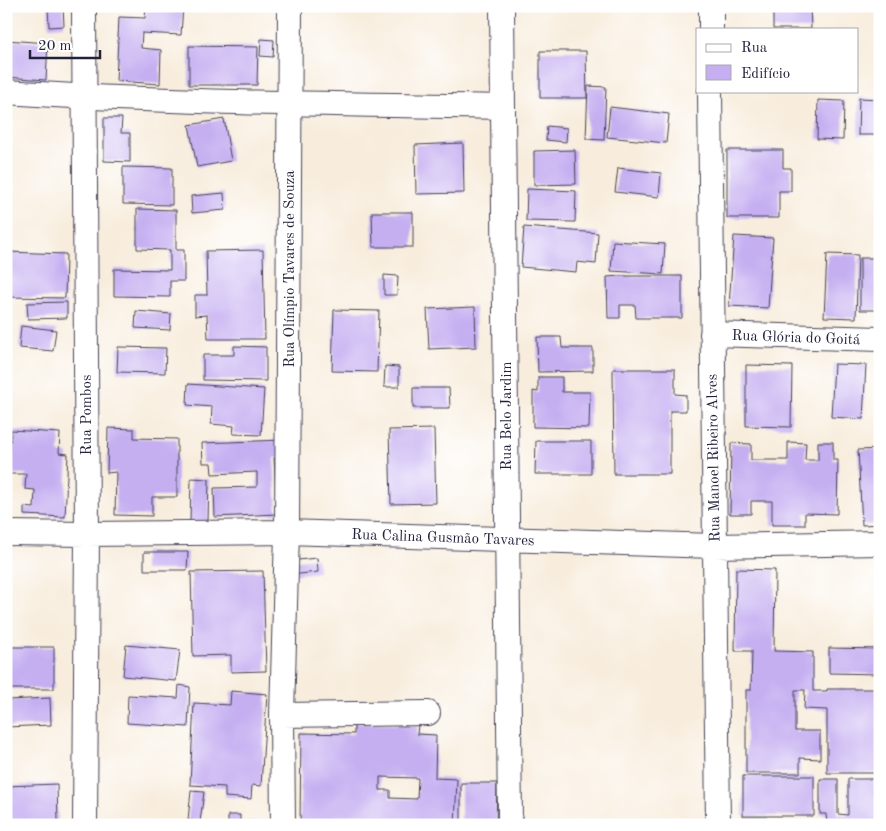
<svg xmlns="http://www.w3.org/2000/svg" width="886" height="831" viewBox="0 0 886 831" font-family="'Old Standard TT',serif">
<style>
.building{fill:#c5aff1;fill-rule:evenodd}
.lines{fill:none;stroke-linecap:round;stroke-linejoin:round}
.street-casing{stroke:#424053;stroke-width:26}
.street{stroke:#fff;stroke-width:24}
.labels{text-anchor:middle;stroke-width:4.5;stroke-linejoin:round;paint-order:stroke}
.street-label{font-size:15px;fill:#22223b;stroke:#fff}
</style>
<rect width="100%" height="100%" fill="#fff"/>
<filter id="ink" filterUnits="userSpaceOnUse"><feTurbulence type="fractalNoise" baseFrequency=".02" numOctaves="2"/><feDisplacementMap in="SourceGraphic" scale="10" xChannelSelector="R" yChannelSelector="G"/><feConvolveMatrix kernelMatrix="1 2 1 2 8 2 1 2 1" color-interpolation-filters="sRGB"/></filter>
<filter id="wash" filterUnits="userSpaceOnUse"><feTurbulence type="fractalNoise" baseFrequency=".0096" numOctaves="4" result="noise"/><feDisplacementMap in="SourceGraphic" scale="20" xChannelSelector="R" yChannelSelector="G"/><feGaussianBlur stdDeviation="1.12" result="paint"/><feColorMatrix in="noise" values="0 0 0 0 0 0 0 0 0 0 0 0 0 0 0 0 0 1.4 0 .05"/><feComposite in="paint" operator="in"/></filter>
<g filter="url(#wash)">
<rect width="100%" height="100%" fill="#f8eddd"/>
<g id="blocks">
<path class="building" d="M48,6H63L64,26L49,27Z
M146,6H183L181,35L142,33L141,48L161,50L160,84L116,81L119,17L145,18Z
M773,6H810L811,29H773Z
M261,39L274,40L273,57L260,56Z
M6,40L48,43L46,80L6,77Z
M189,46L258,47L257,85H189Z
M540,51H586L587,98H540Z
M588,86L606,87L604,140L586,139Z
M859,98L880,99V135H858Z
M818,100L844,101L843,140L817,139Z
M610,107L669,114L666,143L607,137Z
M104,118H122L121,133H130V162L104,161Z
M224,119L231,161L197,167L189,125Z
M547,126L567,128L566,142L546,140Z
M463,143L464,193L416,194L415,145Z
M575,150L576,184L534,185V151Z
M727,150H783V168H791V191H779V218H727Z
M123,167L172,168V205L123,204Z
M618,168L661,173L659,197L615,192Z
M527,189L576,191L575,222L526,221Z
M224,193L225,210L192,213L191,196Z
M137,209L176,210V250H184V281H170V297L114,296V269L170,270V250L137,249Z
M372,212H413V247H373Z
M524,227L598,233L596,264L577,262L576,272L521,267Z
M734,236L773,238L768,308L729,306Z
M613,241L665,244L663,274L611,271Z
M263,250L265,339H208L207,315L195,316V295H207L206,251Z
M6,252L66,254L65,298L6,297Z
M827,254L858,255L856,318L824,317Z
M860,258H880V310H860Z
M384,275L398,276L397,295H384Z
M620,276H682V318H636L635,305H620V318H608L607,277Z
M67,302V318L28,319L27,303Z
M475,307L476,347L429,349L427,309Z
M334,310L379,311L377,372L332,371Z
M136,311L171,314L170,330L135,328Z
M21,326L56,330L53,351L19,348Z
M537,337H561L562,348H593V371L538,372Z
M234,346L266,347V381L203,380V355H234Z
M118,347L166,348L165,373L117,372Z
M834,364L866,365L863,419L831,417Z
M746,365L792,366L791,427L746,426Z
M385,366L399,367V387H384Z
M613,369H675V394L686,395V411H670V474H614Z
M538,377H562V392H590L589,428L533,427V391L538,392Z
M188,384L264,389L261,435L233,434L234,426L211,424L212,407L187,405Z
M413,388H449L450,408H413Z
M108,428L134,429V438L177,439V497H152V516L115,515L116,472L107,473Z
M434,429L436,503L391,504L389,430Z
M11,430L60,433L59,453L68,454L65,517L24,515V507L34,508L35,490L25,489L26,474H9Z
M283,440L284,458H274L277,514L215,517L214,488L257,487V472L212,474L211,463H203L202,443Z
M536,441H591V474H535Z
M788,442L806,443L805,460H818V442H833V460H838L837,514L805,513V525H772V501H751V514H730L731,443L751,444V460H788Z
M880,449V524L862,525L858,450Z
M191,478L209,479L208,522H190Z
M144,552H188L187,570H144Z
M317,558L318,572L290,575L289,561Z
M736,569L775,570L774,651L813,652V691H827V689H880V773H827V710L804,709L805,690H795V731H820V759L800,758V773H746V690H751L752,651H735Z
M263,571L266,671L231,672V655L193,656L191,572Z
M126,645L180,650L176,681L123,676Z
M6,647H54V689H6Z
M829,648L880,649V674L829,673Z
M179,685L190,687L188,727L127,723L128,695L178,698Z
M231,691L267,694L261,786L252,785L251,799L225,797V787L190,785L194,703L230,705Z
M50,698L51,725L6,727V700Z
M354,723L418,725L417,734L436,735L435,778L457,779L455,825H300L301,733L354,734ZM380,777L418,778L417,799L390,798V790H380Z
M743,776H814V816H743Z
M820,779H838V814L848,815V779H880V825H827L826,814H820Z
M461,783H497L496,825H461Z
M57,784L58,822L6,825V786Z
M191,791L204,792L200,822L188,820Z
M228,815H240V822H264V825H228Z"/>
</g>
</g>
<g filter="url(#ink)">
<use href="#blocks" fill-opacity="0" stroke="#424053" stroke-width="1"/>
<g class="lines">
<g class="street-casing">
<path id="street" d="M84,6L87,534L85,825
M502,6L510,825
M711,29V6
M710,91L718,825
M6,92C172,103 338,104 503,107
M712,334L880,339
M6,533L87,534L287,532L714,546L880,543
M282,715L428,713
M283,825L282,715L287,532L290,6"/>
</g>
<use href="#street" class="street"/>
</g>
</g>
<g class="labels">
<g class="street-label">
<text transform="translate(289 269) rotate(-90)" y="5">Rua Olímpio Tavares de Souza</text>
<text transform="translate(796 337) rotate(2)" y="5">Rua Glória do Goitá</text>
<text transform="translate(86 415) rotate(-90)" y="5">Rua Pombos</text>
<text transform="translate(506 416) rotate(-90)" y="5">Rua Belo Jardim</text>
<text transform="translate(713 458) rotate(-91)" y="5">Rua Manoel Ribeiro Alves</text>
<text transform="translate(443 537) rotate(2)" y="5">Rua Calina Gusmão Tavares</text>
</g>
</g>
<rect width="886" height="831" fill="none" stroke="#fff" stroke-width="25"/>
<rect x="696" y="28" width="162" height="65" fill="#ffffff" stroke="#a7a7b1"/>
<rect x="706" y="44" width="25" height="8" fill="#ffffff" stroke="#a7a7b1"/>
<text x="741" y="52" font-size="15" fill="#22223b">Rua</text>
<rect x="706" y="65" width="25" height="15" fill="#c5aff1" stroke="#a7a7b1"/>
<text x="741" y="78" font-size="15" fill="#22223b">Edifício</text>
<path d="M30 50v8h70v-8" fill="none" stroke="#22223b" stroke-width="2.5"/>
<text x="38" y="50" font-size="15" fill="#22223b" stroke="#ffffff" stroke-width="4" paint-order="stroke">20 m</text>
</svg>
